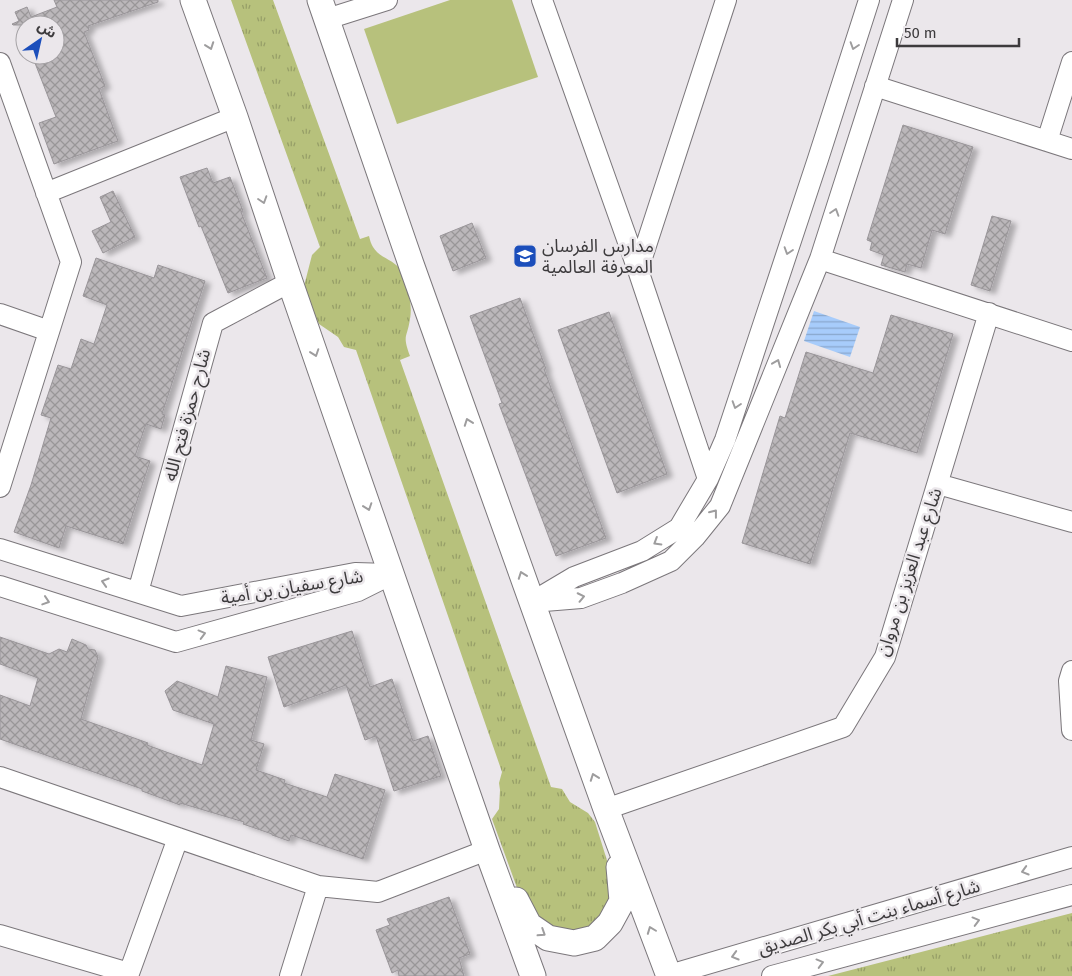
<svg xmlns="http://www.w3.org/2000/svg" width="1072" height="976" viewBox="0 0 1072 976" font-family="'Fira Sans','Noto Sans Arabic',sans-serif">
<style>
.grass{fill:#b7c17c}
.park{fill:url(#park-tufts)}
.water{fill:url(#water-rules)}
.building{fill:url(#building-cross-hatch);stroke:#999599;filter:url(#shadow)}
.lines{fill:none;stroke-linecap:round;stroke-linejoin:round}
.minor-casing{stroke:#7b777b;stroke-width:22}
.major-casing{stroke:#7b777b;stroke-width:27}
.minor{stroke:#fff;stroke-width:20}
.major{stroke:#fff;stroke-width:25}
.oneway{stroke:#9e9d9e}
.labels{text-anchor:middle;stroke-width:5;stroke-linejoin:round;paint-order:stroke}
.poi-label{font-size:18px;fill:#3d3b3d;stroke:#ebe7eb;text-anchor:start}
.street-label{font-size:18px;fill:#3d3b3d;stroke:#ebe7eb}
</style>
<defs>
<pattern id="park-tufts" width="24" height="20" patternUnits="userSpaceOnUse" patternTransform="scale(1.25)"><rect width="24" height="20" fill="#b7c17c"/><path d="M3 7l-1-3M5 7V3M7 7l1-3M15 17l-1-3M17 17v-4M19 17l1-3" fill="none" stroke="#969e67"/></pattern>
<pattern id="water-rules" width="6" height="5" patternUnits="userSpaceOnUse" patternTransform="scale(1.25)"><rect width="6" height="5" fill="#a7ccfb"/><path d="M0 2.5h6" fill="none" stroke="#89a7cc"/></pattern>
<pattern id="building-cross-hatch" width="8" height="8" patternUnits="userSpaceOnUse" patternTransform="scale(1.25)"><rect width="8" height="8" fill="#bbb7ba"/><path d="M0 0l8 8M0 8l8-8" fill="none" stroke="#999698"/></pattern>
<filter id="shadow"><feDropShadow dx="5.5" dy="3" stdDeviation="2.5" flood-color="#0004"/></filter>
</defs>
<rect width="100%" height="100%" fill="#ebe7eb"/>
<path class="grass" d="M450,0H512L538,77L397,124L364,29Z"/>
<path class="park" d="M231,0H273L360,239L369,236C370,240 371,244 373,247C381,260 396,259 402,273C407,287 413,303 410,319C407,339 402,334 410,356L400,360L551,787L562,789L570,802L588,813L595,822L615,886L597,930L567,939L529,921L492,819L499,809L500,790L499,783L502,772L356,350L344,347L338,337L319,324L303,290L312,255L320,247Z
M1072,913V976H828Z"/>
<path class="water" d="M814,311L860,327L850,357L804,341Z"/>
<path class="building" d="M54,0H158V2L88,26L89,30L84,32L105,86L99,89L118,141L54,164L39,123L56,117L35,63L55,55V25H13L12,24L19,21L15,12L27,7L31,17L57,7Z
M903,125L973,147L945,234L932,230L921,268L907,264L905,272L881,265L884,255L870,250L872,242L867,240Z
M207,168L213,183L230,177L243,211L241,212L267,278L228,293L201,226L199,227L180,177Z
M113,191L135,237L103,253L92,231L111,222L100,197Z
M992,216L1011,221L990,291L971,285Z
M472,223L486,258L453,271L440,236Z
M96,258L154,278L158,265L205,281L162,414L165,415L161,429L146,424L135,456L150,461L123,544L66,526L59,548L14,532L31,485L51,418L41,415L58,365L71,369L81,339L94,344L107,305L83,296Z
M520,298L546,369H544L606,538L556,556L499,404L502,403L470,316Z
M609,312L667,474L617,493L558,330Z
M891,315L953,334L917,453L850,433L810,564L742,543L780,416L785,418L806,352L873,373Z
M352,631L370,687L392,679L413,741L428,736L441,776L394,791L376,736L365,740L346,685L284,707L268,657Z
M0,637L49,654L59,649L67,652L72,639L86,645L88,649L95,650L98,657L81,719L148,743L147,745L202,765L214,724L173,710L165,691L177,681L218,697L226,666L267,677L251,740L264,744L256,770L285,780L284,783L327,797L335,774L385,790L363,859L291,835L289,841L272,835V834L243,824L244,822L180,803V805L142,791V789L0,739V695L30,706L38,678L0,664Z
M449,897L470,954L459,958L464,976H399L398,970L392,973L376,930L390,925L387,919Z"/>
<g class="lines">
<g class="minor-casing">
<path id="minor" d="M542,0L638,270L708,479
M327,19L387,0
M0,63L71,262L0,487
M875,86L1072,149
M1047,141L1072,62
M46,193L235,117
M820,259L1072,341
M638,270L726,0
M0,314L49,331
M938,484L1072,522
M0,549L181,606L355,573L390,574
M0,586L176,642L358,591L392,574
M138,592L213,323L290,282
M537,599L574,577L642,551L679,528L708,479L725,440L818,159L869,0
M532,602L581,598L622,583L671,561L695,537L720,506L820,259L903,0
M1072,671L1069,681L1072,730
M0,777L318,886L378,892L487,850
M606,809L843,727L885,657L989,313
M0,935L129,973
M128,976L178,838
M290,976L318,886
M666,976L1072,857
M772,976L1072,895"/>
</g>
<g class="major-casing">
<path id="major" d="M193,0L235,117L290,282L487,850L533,976
M320,0L411,264L606,809L669,976
M516,900L529,925L548,938L574,943L595,938L610,923L622,901L619,867"/>
</g>
<use href="#minor" class="minor"/>
<use href="#major" class="major"/>
</g>
<defs><path id="oneway-chevron" d="M-2-3.5L2.5 0L-2 3.5" fill="none" stroke-width="1.6" stroke-linecap="round" stroke-linejoin="round" transform="scale(1.25)"/></defs>
<g class="oneway">
<use href="#oneway-chevron" transform="translate(210 46) rotate(70)"/>
<use href="#oneway-chevron" transform="translate(854 46) rotate(108)"/>
<use href="#oneway-chevron" transform="translate(263 200) rotate(72)"/>
<use href="#oneway-chevron" transform="translate(835 212) rotate(-72)"/>
<use href="#oneway-chevron" transform="translate(788 251) rotate(108)"/>
<use href="#oneway-chevron" transform="translate(315 353) rotate(71)"/>
<use href="#oneway-chevron" transform="translate(777 363) rotate(-68)"/>
<use href="#oneway-chevron" transform="translate(736 405) rotate(108)"/>
<use href="#oneway-chevron" transform="translate(468 422) rotate(-110)"/>
<use href="#oneway-chevron" transform="translate(368 507) rotate(71)"/>
<use href="#oneway-chevron" transform="translate(714 513) rotate(-52)"/>
<use href="#oneway-chevron" transform="translate(657 542) rotate(149)"/>
<use href="#oneway-chevron" transform="translate(522 575) rotate(-110)"/>
<use href="#oneway-chevron" transform="translate(105 582) rotate(-163)"/>
<use href="#oneway-chevron" transform="translate(581 597) rotate(-12)"/>
<use href="#oneway-chevron" transform="translate(46 601) rotate(18)"/>
<use href="#oneway-chevron" transform="translate(202 634) rotate(-15)"/>
<use href="#oneway-chevron" transform="translate(594 777) rotate(-110)"/>
<use href="#oneway-chevron" transform="translate(1025 871) rotate(164)"/>
<use href="#oneway-chevron" transform="translate(976 921) rotate(-15)"/>
<use href="#oneway-chevron" transform="translate(651 930) rotate(-111)"/>
<use href="#oneway-chevron" transform="translate(542 933) rotate(33)"/>
<use href="#oneway-chevron" transform="translate(735 956) rotate(164)"/>
<use href="#oneway-chevron" transform="translate(820 963) rotate(-15)"/>
</g>
<defs>
<g id="school-square" transform="scale(1.25)"><rect x="-9" y="-9" width="18" height="18" rx="4" fill="#1b4ebb" stroke="#ebe7eb"/><path d="M0-5L7-2L0 1L-7-2ZM-4 1L0 2.5L4 1V4Q0 6-4 4Z" fill="#fff"/></g>
</defs>
<g fill-rule="evenodd">
<use href="#school-square" x="525" y="256"/>
</g>
<g class="labels">
<g class="poi-label">
<text x="542" y="252">مدارس الفرسان<tspan x="542" dy="21">المعرفة العالمية</tspan></text>
</g>
<g class="street-label">
<text transform="translate(187 415) rotate(-75)" y="6">شارح حمزة فتح الله</text>
<text transform="translate(909 572) rotate(-72)" y="6">شارع عبد العزيز بن مروان</text>
<text transform="translate(292 587) rotate(-9)" y="6">شارع سفيان بن أمية</text>
<text transform="translate(869 917) rotate(-16)" y="6">شارع أسماء بنت أبي بكر الصديق</text>
</g>
</g>
<g transform="translate(40 40) rotate(34)"><circle r="24" fill="#ebe7eb" stroke="#a5a2a5"/>
<path d="M0-4L9 19L0 12L-9 19Z" fill="#1b4ebb"/>
<text y="-8" font-size="14" font-weight="bold" text-anchor="middle" fill="#3d3b3d">ش</text>
</g>
<path d="M897 38v8h122v-8" fill="none" stroke="#3d3b3d" stroke-width="2.5"/>
<text x="904" y="38" font-size="15" fill="#3d3b3d" stroke="#ebe7eb" stroke-width="4" paint-order="stroke">50 m</text>
</svg>
